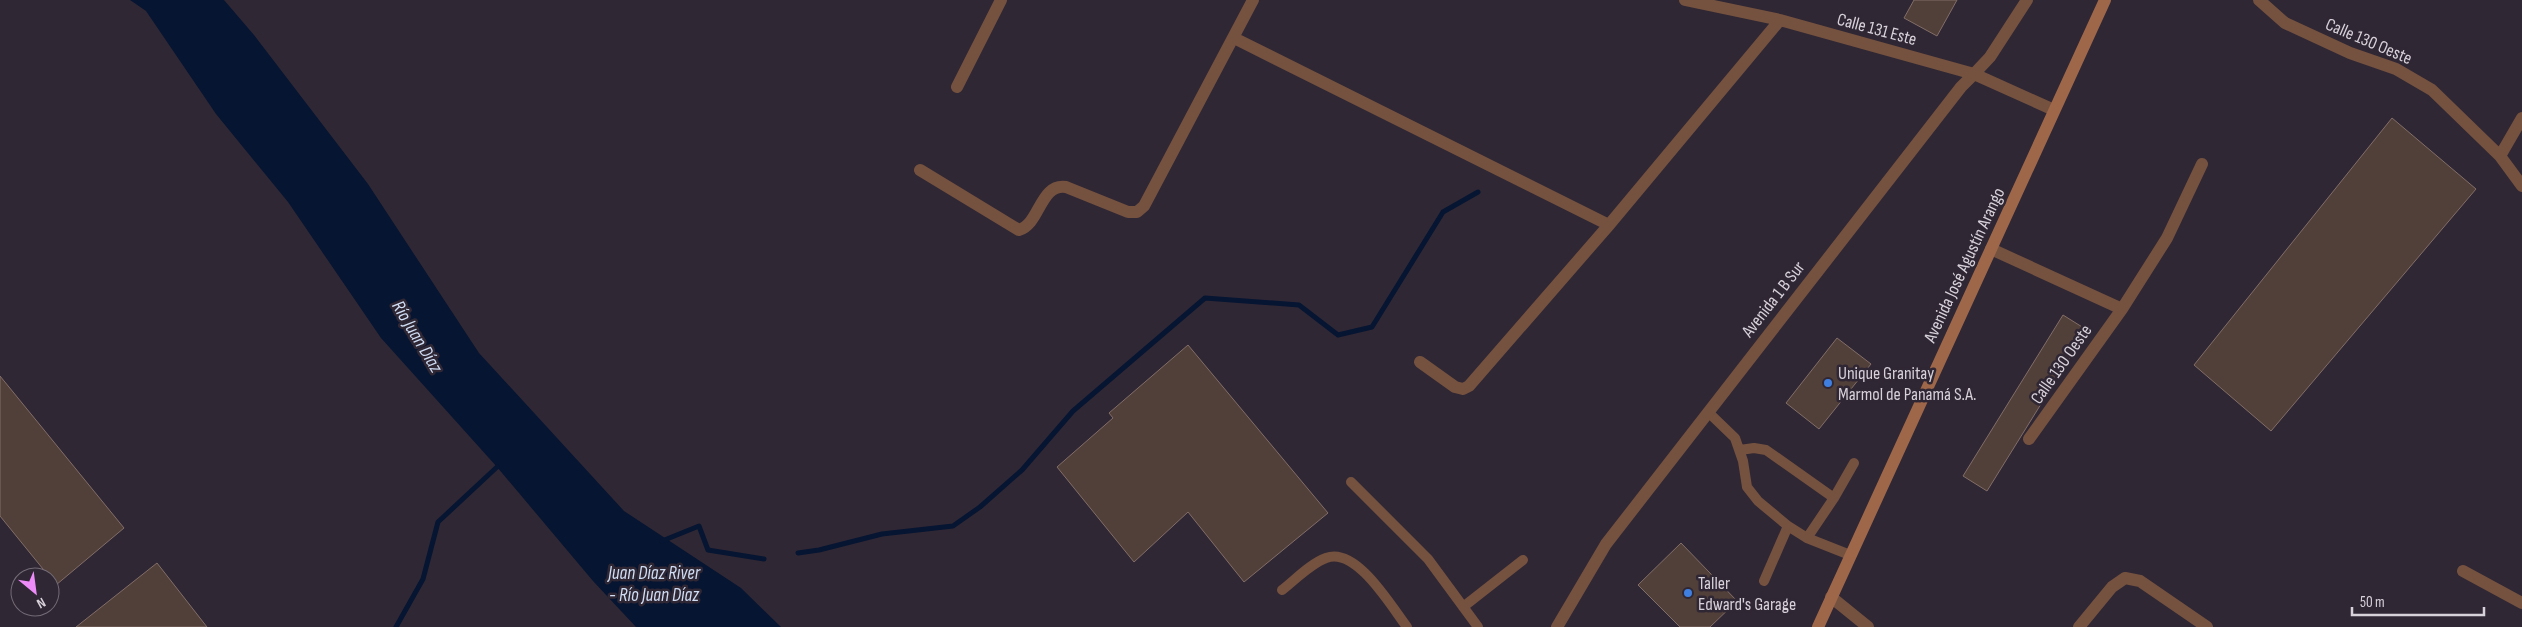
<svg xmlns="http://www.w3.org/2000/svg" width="2522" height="627" viewBox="0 0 2522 627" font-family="'Sofia Sans Condensed',sans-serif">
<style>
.water{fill:#061532}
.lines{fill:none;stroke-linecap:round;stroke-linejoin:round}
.stream{stroke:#061532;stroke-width:5}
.building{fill:#513f3a;stroke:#826e68}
.service{stroke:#75523f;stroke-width:10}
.minor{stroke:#75523f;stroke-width:12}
.tertiary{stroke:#75523f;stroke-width:12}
.secondary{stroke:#9e6749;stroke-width:12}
.shop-dot{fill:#3f7fe0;stroke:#302734;stroke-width:2}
.labels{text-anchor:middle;stroke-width:5;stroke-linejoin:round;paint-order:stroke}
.street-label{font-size:18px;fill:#d7d1da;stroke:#302734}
.poi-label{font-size:18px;fill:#d7d1da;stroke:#302734;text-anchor:start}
.water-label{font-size:19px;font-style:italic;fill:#cfddf5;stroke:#302734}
</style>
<rect width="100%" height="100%" fill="#302734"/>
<path class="water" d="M130,0H224L254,35L368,184L479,353L624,511L741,588L781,627H636L593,581L497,467L381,338L288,202L216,114L146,11Z"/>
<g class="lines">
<path class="stream" d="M662,541L699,526L708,550L764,559
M798,553L819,550L882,534L953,526L980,507L1022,470L1073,411L1205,298L1299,305L1338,335L1372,327L1443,212L1478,192
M396,627L423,579L438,522L497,467"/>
</g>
<path class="building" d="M1914,0H1957L1937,36L1904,18Z
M2392,118L2476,189L2271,431L2194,365Z
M2063,315L2087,330L1987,491L1963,476Z
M1837,338L1871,364L1819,429L1786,403Z
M1188,345L1328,513L1244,582L1188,512L1134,562L1057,467L1113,418L1109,413Z
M0,376L124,528L56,585L0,516Z
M1681,543L1737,601L1710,627H1680L1638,585Z
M157,563L207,627H76Z"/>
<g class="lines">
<path class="service" d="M1708,412L1735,438L1743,461L1747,487L1758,501L1788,526L1807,538L1850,555
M1740,450L1754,448L1766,450L1834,498
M1351,482L1428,559L1478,627
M1807,538L1834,498L1854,463
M1764,581L1788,526
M1282,590C1296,579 1310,564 1326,558C1356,546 1391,606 1407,627
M1463,607L1523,560"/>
<path class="minor" d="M1685,0L1780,20L1974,74
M2259,0L2285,23L2350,53L2396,69L2432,90L2500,156L2522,186
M1234,38L1609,225
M957,87L1001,0
M2500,156L2522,118
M920,170L1019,230C1040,224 1040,183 1066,187L1128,212H1137L1144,206L1253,0
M1991,249L2122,309
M1420,362L1455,387L1463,389L1469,386L1609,225L1780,20
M2029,439L2122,309L2167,238L2202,164
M2463,571L2522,603
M1831,597L1868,627
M1557,627L1606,544L1961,87L1974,74
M2079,627L2112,587L2125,578L2140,581L2207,627"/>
<path class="tertiary" d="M2027,0L1990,57L1974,74L2054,110"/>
<path class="secondary" d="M1818,627L2105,0"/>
</g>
<g class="shop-dot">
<circle cx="1828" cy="383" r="5"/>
<circle cx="1688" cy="593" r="5"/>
</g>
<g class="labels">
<g class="street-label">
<text transform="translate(1877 29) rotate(15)" y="6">Calle 131 Este</text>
<text transform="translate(2369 41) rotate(23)" y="6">Calle 130 Oeste</text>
<text transform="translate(1964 265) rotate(-65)" y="6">Avenida José Agustín Arango</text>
<text transform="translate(1773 299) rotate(-52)" y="6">Avenida 1 B Sur</text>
<text transform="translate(2061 364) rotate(-55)" y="6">Calle 130 Oeste</text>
</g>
<g class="poi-label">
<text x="1838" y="379">Unique Granitay<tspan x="1838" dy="21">Marmol de Panamá S.A.</tspan></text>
<text x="1698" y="589">Taller<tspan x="1698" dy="21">Edward's Garage</tspan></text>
</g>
<g class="water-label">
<text transform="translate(418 336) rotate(59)" y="7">Río Juan Díaz</text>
<text x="654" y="579">Juan Díaz River<tspan x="654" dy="22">- Río Juan Díaz</tspan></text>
</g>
</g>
<g transform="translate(35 592) rotate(151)"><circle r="24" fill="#302734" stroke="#736b76"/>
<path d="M0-4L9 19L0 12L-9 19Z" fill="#ed8cf9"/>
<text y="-8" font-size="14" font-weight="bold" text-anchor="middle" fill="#d7d1da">N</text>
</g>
<path d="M2352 607v8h132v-8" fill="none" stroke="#d7d1da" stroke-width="2.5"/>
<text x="2360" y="607" font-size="15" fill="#d7d1da" stroke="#302734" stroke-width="4" paint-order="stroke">50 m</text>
</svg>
